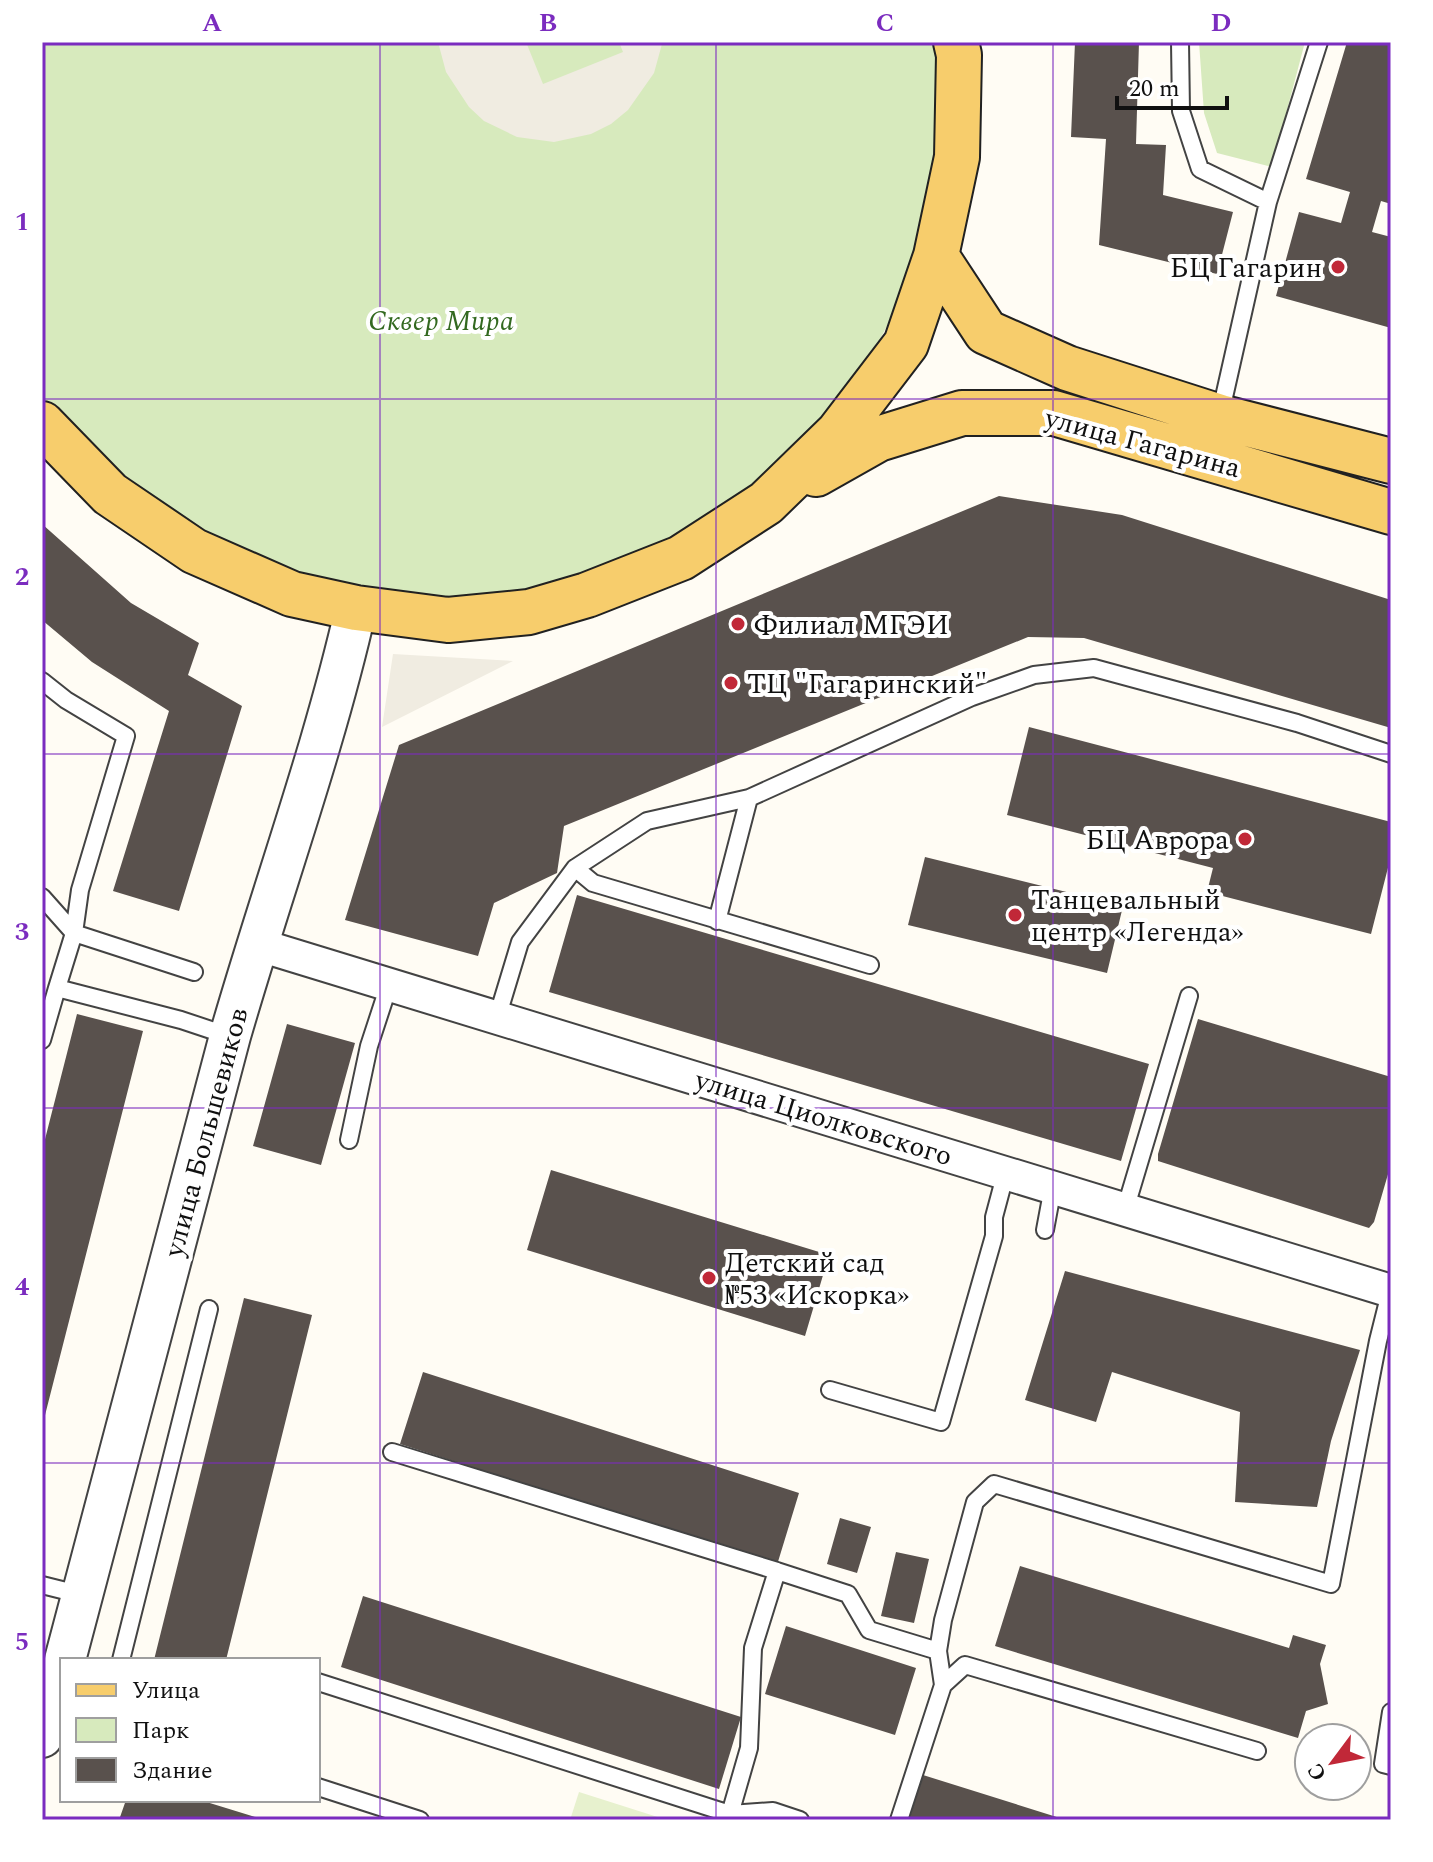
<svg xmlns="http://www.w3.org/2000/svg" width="1433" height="1862" viewBox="0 0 1433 1862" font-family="Spectral,serif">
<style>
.green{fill:#d7eabd}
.pitch{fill:#e7f1ce}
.plaza{fill:#f0ece1}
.building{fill:#59514d}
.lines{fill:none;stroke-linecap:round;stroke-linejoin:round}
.service-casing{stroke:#434343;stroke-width:20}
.minor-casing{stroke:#434343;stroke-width:36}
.tertiary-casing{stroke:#434343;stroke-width:44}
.primary-casing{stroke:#212121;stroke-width:48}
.service{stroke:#fff;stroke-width:16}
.minor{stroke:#fff;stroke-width:32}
.tertiary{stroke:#fff;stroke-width:40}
.primary{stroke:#f7cd6c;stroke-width:44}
.grid{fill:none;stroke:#7b2cbf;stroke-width:2;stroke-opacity:0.55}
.poi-dot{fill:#c12838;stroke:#fff;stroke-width:3}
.labels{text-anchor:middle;stroke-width:8;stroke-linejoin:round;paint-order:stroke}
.poi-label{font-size:28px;fill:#101010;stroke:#fff;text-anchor:start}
.park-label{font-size:28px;font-style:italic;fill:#336920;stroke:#fff}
.street-label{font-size:28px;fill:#101010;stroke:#fff}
.neatline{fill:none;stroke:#7b2cbf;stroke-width:3}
.grid-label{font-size:26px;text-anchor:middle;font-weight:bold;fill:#7b2cbf}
</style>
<rect width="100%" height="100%" fill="#fffcf4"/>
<path class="green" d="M42,42H935L939,120L927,215L892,316L874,351L789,460L715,519L631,563L539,591L444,600L299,577L183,526L93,457L42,396Z
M1199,42H1305L1272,167L1217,153L1204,113Z"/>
<path class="pitch" d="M579,1792L667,1820H570Z"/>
<path class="plaza" d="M438,42H526L543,84L623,52L619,42H662V44L654,73L628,110L611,124L591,134L554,142L517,137L484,121L469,107L446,72Z
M393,654L513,661L382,727Z"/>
<path class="building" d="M1075,42H1139L1136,144L1166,145L1163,195L1233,212L1217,274L1099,245L1106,139L1071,137Z
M1347,42H1391V204L1381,201L1372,232L1391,237V328L1276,296L1299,212L1341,223L1350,192L1306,179Z
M999,496L1122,515L1391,600V728L1084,638L1028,637L564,826L557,873L494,903L478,956L345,920L399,745Z
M42,524L131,603L199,643L188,675L242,706L179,911L113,891L169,711L92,662L42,620Z
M1029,727L1391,822V856L1371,934L1207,892L1213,868L1007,815Z
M925,857L1123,906L1107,973L908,925Z
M577,895L1149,1064L1121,1161L549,992Z
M77,1014L143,1031L43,1423L42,1151Z
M1198,1019L1391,1077V1164L1374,1222L1369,1228L1158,1161V1154Z
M287,1024L355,1043L321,1165L253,1146Z
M551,1170L829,1255L805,1336L527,1250Z
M1065,1271L1360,1350L1331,1441L1317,1507L1235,1502L1240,1412L1112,1372L1096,1422L1025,1400Z
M244,1298L312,1315L226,1660H154Z
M423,1372L799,1493L777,1565L400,1444Z
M840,1518L871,1527L857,1573L827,1564Z
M896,1552L929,1559L914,1623L881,1616Z
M1020,1566L1289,1648L1293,1635L1326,1645L1320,1664L1328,1704L1306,1711L1298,1738L995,1646Z
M363,1596L741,1717L719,1789L341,1667Z
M786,1626L916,1668L895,1735L765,1694Z
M923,1775L1063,1819L1062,1820H909Z
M126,1800H200L262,1819L119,1820Z"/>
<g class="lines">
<g class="service-casing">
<path id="service" d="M1180,42L1181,111L1200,169L1268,202
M1220,415L1268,202L1319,42
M42,681L66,700L126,736L80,890L74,933L57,988
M575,868L593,883L870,965
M42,897L74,933L194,972
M717,921L749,798
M497,1018L520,942L575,868L647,821L749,798L972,697L1034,675L1094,668L1297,723L1391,754
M42,1040L57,988L181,1020L229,1036
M349,1140L369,1046L389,985
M1125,1210L1189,996
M1045,1230L1053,1187
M830,1390L941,1422L994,1236V1217L1006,1172
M392,1452L777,1571L753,1648L749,1748L730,1814L773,1811L800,1820
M777,1571L848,1594L869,1630L938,1651L943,1685L899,1820
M42,1585L82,1595
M938,1651L943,1620L975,1502L994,1484L1331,1584L1378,1341L1391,1289
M121,1660L209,1309
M318,1682L730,1814L728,1820
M943,1685L965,1665L1257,1751
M1391,1712L1383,1764L1391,1766
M318,1787L420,1820"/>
</g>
<g class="minor-casing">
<path id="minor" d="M256,944L1391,1291"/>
</g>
<g class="tertiary-casing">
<path id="tertiary" d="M65,1660L230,1036C271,893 323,753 356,608
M42,1737L62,1670"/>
</g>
<g class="primary-casing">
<path id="primary" d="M936,256L986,332L1067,368L1220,417L1391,461
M42,424L110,494L194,551L292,594L356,608L448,620L529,612L587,595L681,558L766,503L838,433L906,344L936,256L957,157L959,55L956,42
M816,474L878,439L962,413H1054L1391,512"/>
</g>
<use href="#service" class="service"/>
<use href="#minor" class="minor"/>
<use href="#tertiary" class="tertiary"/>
<use href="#primary" class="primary"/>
</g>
<path class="grid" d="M380,42V1820M716,42V1820M1053,42V1820M42,399H1391M42,754H1391M42,1108H1391M42,1463H1391"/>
<g class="poi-dot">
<circle cx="1338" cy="267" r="8"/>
<circle cx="738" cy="624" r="8"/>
<circle cx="731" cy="683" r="8"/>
<circle cx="1245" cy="839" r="8"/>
<circle cx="1015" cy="915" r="8"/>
<circle cx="709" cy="1278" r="8"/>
</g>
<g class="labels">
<g class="poi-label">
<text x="1322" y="277" text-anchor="end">БЦ Гагарин</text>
<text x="754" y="634">Филиал МГЭИ</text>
<text x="747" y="693">ТЦ "Гагаринский"</text>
<text x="1229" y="849" text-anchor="end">БЦ Аврора</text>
<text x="1031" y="909">Танцевальный<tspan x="1031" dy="32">центр «Легенда»</tspan></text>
<text x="725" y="1272">Детский сад<tspan x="725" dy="32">№53 «Искорка»</tspan></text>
</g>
<g class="park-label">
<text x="441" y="330">Сквер Мира</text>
</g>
<g class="street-label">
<text transform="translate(1143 442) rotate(15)" y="10">улица Гагарина</text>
<text transform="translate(824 1117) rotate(17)" y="10">улица Циолковского</text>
<text transform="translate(205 1132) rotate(-75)" y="10">улица Большевиков</text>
</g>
</g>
<rect width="1433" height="1862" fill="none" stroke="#ffffff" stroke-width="88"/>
<rect x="60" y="1658" width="260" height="144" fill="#ffffff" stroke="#9f9f9f" stroke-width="2"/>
<rect x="76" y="1684" width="40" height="12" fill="#f7cd6c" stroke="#9f9f9f" stroke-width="2"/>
<text x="132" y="1698" font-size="24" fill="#101010">Улица</text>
<rect x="76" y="1718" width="40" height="24" fill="#d7eabd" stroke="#9f9f9f" stroke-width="2"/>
<text x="132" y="1738" font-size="24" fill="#101010">Парк</text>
<rect x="76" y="1758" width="40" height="24" fill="#59514d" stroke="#9f9f9f" stroke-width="2"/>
<text x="132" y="1778" font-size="24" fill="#101010">Здание</text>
<g transform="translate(1333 1762) rotate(238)"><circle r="38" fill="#ffffff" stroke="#9f9f9f" stroke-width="2"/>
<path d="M0-6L14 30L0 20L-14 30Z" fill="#c12838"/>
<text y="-12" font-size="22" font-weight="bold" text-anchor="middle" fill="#101010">С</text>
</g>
<path d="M1117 96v12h110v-12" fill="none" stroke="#101010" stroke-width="4"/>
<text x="1129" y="96" font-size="24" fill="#101010" stroke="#ffffff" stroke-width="6" paint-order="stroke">20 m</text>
<rect x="44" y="44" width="1345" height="1774" class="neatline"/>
<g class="grid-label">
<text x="212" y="31">A</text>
<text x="548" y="31">B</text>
<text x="885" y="31">C</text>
<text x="1221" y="31">D</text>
<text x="22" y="230">1</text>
<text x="22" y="585">2</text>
<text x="22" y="940">3</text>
<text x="22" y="1295">4</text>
<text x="22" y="1650">5</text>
</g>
</svg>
